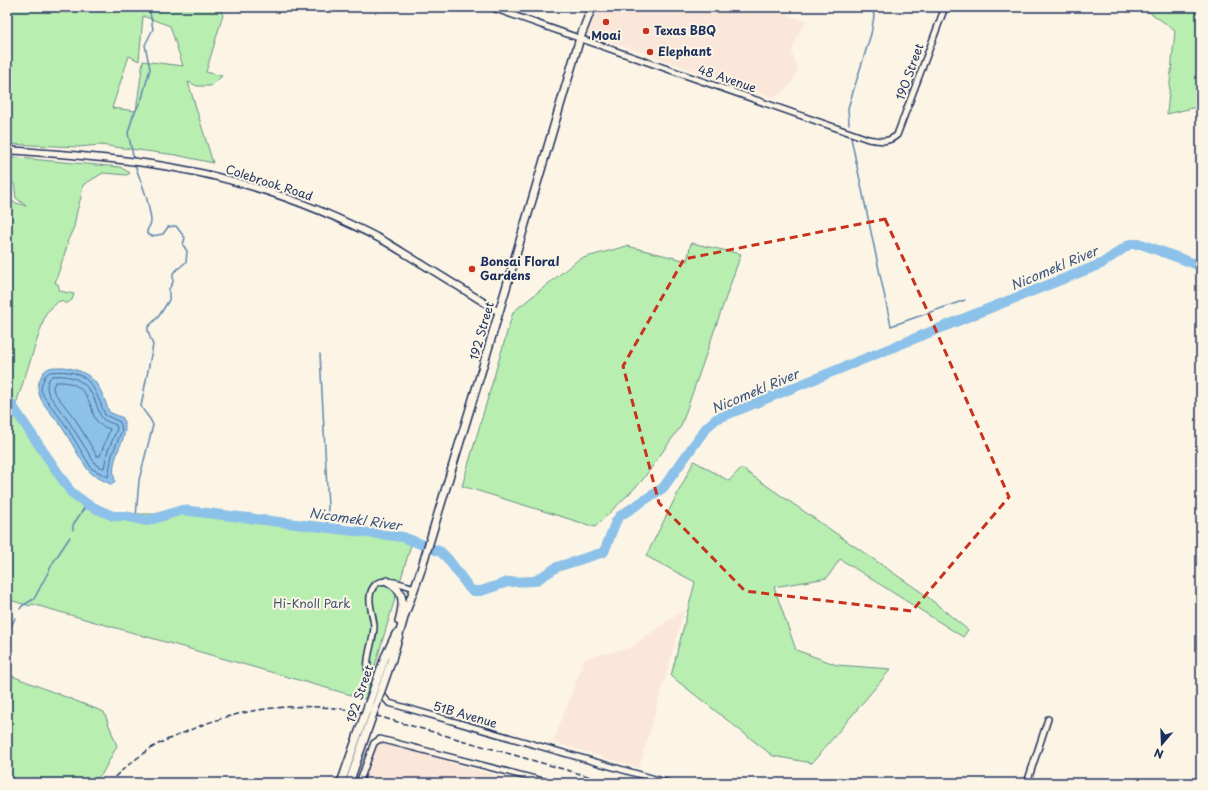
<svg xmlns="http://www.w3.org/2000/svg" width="1208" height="790" viewBox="0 0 1208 790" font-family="'Playpen Sans',sans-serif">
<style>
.built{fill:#fbe7da}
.green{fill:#b8eeb0;stroke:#6a8e87;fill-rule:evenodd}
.water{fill:#8cc1e9;stroke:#5f87b1}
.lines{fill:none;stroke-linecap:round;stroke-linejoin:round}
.shore{stroke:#486996;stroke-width:1}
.stream{stroke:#5f87b1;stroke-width:1.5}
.river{stroke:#8cc1e9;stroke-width:10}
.minor-casing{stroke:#1b2f5e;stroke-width:8}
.tertiary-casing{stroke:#1b2f5e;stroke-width:9}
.secondary-casing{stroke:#1b2f5e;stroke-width:10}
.minor{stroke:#fcf5e5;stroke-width:5}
.tertiary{stroke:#fcf5e5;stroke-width:6}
.secondary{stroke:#fcf5e5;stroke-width:7}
.rail{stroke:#1b2f5e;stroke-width:1.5;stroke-dasharray:6 3;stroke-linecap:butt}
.secondary-bridge-casing{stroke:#1b2f5e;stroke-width:10;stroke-linecap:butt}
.secondary-bridge{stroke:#fcf5e5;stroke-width:7}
.marked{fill:none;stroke:#c8321e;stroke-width:3;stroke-dasharray:8 5;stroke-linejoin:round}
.poi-dot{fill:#c8321e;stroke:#fcf5e5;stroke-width:1.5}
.labels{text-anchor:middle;stroke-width:4;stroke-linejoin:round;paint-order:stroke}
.poi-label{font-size:12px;font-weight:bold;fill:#1b2f5e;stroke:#fcf5e5;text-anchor:start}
.street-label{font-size:12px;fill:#1b2f5e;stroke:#fcf5e5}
.park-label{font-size:12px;fill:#3a556e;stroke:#fcf5e5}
.water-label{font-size:13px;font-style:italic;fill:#375481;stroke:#fcf5e5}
</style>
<rect width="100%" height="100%" fill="#fcf5e5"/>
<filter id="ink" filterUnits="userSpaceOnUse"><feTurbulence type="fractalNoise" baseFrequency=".025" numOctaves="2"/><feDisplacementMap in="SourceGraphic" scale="8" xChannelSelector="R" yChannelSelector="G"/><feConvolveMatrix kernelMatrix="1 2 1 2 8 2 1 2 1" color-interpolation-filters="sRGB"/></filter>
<g filter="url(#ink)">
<path class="built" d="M597,7H775L787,11L788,15L807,21L797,36L792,53L798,68L792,83L775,98L588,34Z
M685,609L639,768L553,742L585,658L629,648Z
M381,743L385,744L523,783H363L376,748L377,745Z"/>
<path class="green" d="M7,7H223L220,9L223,15L206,72L222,76L211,86H197L188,82L213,163L176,155L100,145L78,147L7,144ZM143,16L170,26L183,66L143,61L136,111L112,108L129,56L139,61Z
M1142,7H1201V106L1167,114L1175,30Z
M7,157L120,167L130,173L127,175L103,173L83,185L81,197L77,211L74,227L67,242L68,243L55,283L58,284L60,291L74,294L72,300L66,304L62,301H59L46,313L14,410L16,412L33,438L73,488L89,502L106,511L120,514H200L264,519L318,527L386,534L398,538L411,545L365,699L32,604L30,606L13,601L7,598V200L26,206L16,198L14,183L7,179Z
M691,243L741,254L681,426L641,482L595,527L462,486L513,312L579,259L627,246L687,261Z
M694,461L729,481L741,468L924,594L968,630L963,637L840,559L827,578L774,587L796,650L837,665L891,669L812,763L773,756L671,676L695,582L646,556Z
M7,674L104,712L117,746L102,774L91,783H7Z"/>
<path class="water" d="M64,367C94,372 100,385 109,412L123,418C129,434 120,442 116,457C113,465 113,473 115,481L112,485C105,481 94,477 89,471C78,457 71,440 61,426C52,412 32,398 40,379C45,366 51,367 64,367Z"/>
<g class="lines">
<path class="shore" d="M50,372C88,368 93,384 105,415L120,422L122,430L112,455L108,477L92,469L65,424L44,397L41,390L42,384L45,376Z
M52,376C75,374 88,382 96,403C98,408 99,414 102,418C105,422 112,423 116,425L117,429L107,453L104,468L96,465L69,422L49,395C46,388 46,381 52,376Z
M56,382C75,381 84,388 91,406C93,411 93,417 97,421C100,426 105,427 110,429L100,456H97L75,419L54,392L53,387Z"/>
<path class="stream" d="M849,124L848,108L871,34L874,16L872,7
M851,138L891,326L965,300
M134,160L128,133L133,116L142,98L150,69L145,45L153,29L149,7
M135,164C139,179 147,193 149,209C150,213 151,218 151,222C150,227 146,229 147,234L152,236L163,234L168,227L176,226L185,238L183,245L187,251L186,262L173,273V282L169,289V300L159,316L148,327V332L153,345L141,406C144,413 150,417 153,425L139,480L136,517
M320,354L328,507L327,528
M73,530V525L87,504
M20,609L22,606L34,599L54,561L70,537
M7,636L15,618"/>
<path class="river" d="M7,398L71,492L87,504L97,509L113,516H125L147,521L182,510L403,537L441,552L448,559L470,589L474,591H481L508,582L535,581L557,567L604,552L616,521L620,516L663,488L706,428L716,419L970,316L1101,264L1130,244H1141L1201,266"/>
<g class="minor-casing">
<path id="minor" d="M490,7L868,139C880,141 888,143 897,135L945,7
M415,588C404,585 385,577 376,584C364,595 373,612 374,626C374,641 365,657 368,672C371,683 381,694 389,703L669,783
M359,783L374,743L380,739L551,783
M1027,783L1048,719"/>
</g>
<g class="tertiary-casing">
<path id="tertiary" d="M7,150C86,156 167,161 243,184C292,198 341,218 386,242C398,249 410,257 422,264C448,280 474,296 499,312"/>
</g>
<g class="secondary-casing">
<path id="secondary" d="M387,581C405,590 404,603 399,621
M385,657L396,634
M392,659L405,614L420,573L483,366L580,38L592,7"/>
</g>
<use href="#minor" class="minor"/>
<use href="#tertiary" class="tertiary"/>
<use href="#secondary" class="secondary"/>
<path class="rail" d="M108,783C120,772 132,761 146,752C156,744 169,739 181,734C241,706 299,701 363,712L612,783"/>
<g class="secondary-bridge-casing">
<path id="secondary-bridge" d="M341,783L385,657
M349,783L392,659"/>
</g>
<use href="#secondary-bridge" class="secondary-bridge"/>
</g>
</g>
<path class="marked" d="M885,219L927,310L1009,497L912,611L745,591L659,503L623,366L684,259Z"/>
<g class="poi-dot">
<circle cx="606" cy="22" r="4"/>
<circle cx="646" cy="31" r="4"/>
<circle cx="650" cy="52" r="4"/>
<circle cx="472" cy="269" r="4"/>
</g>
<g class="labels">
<g class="poi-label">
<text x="654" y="35">Texas BBQ</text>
<text x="606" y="40" text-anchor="middle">Moai</text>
<text x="658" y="56">Elephant</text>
<text x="480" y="266">Bonsai Floral<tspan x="480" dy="14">Gardens</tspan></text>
</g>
<g class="street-label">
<text transform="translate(910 72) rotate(-70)" y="4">190 Street</text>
<text transform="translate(727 79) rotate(19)" y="4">48 Avenue</text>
<text transform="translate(269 183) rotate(18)" y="4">Colebrook Road</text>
<text transform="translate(482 331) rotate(-74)" y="4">192 Street</text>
<text transform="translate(360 694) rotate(-71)" y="4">192 Street</text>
<text transform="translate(465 715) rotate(16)" y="4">51B Avenue</text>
</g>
<g class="park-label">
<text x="312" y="608">Hi-Knoll Park</text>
</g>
<g class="water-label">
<text transform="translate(1054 268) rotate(-23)" y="5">Nicomekl River</text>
<text transform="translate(755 391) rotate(-23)" y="5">Nicomekl River</text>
<text transform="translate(355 519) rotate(8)" y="5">Nicomekl River</text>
</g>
</g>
<rect width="1208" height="790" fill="none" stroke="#fcf5e5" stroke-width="24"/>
<rect x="12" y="12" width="1184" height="766" fill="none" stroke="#1b2f5e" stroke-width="1.5" filter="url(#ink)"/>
<g transform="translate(1162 744) rotate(199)" stroke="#fcf5e5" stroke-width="3" paint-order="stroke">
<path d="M0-3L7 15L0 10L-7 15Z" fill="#1b2f5e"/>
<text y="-6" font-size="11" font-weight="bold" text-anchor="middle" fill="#1b2f5e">N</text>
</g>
</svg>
